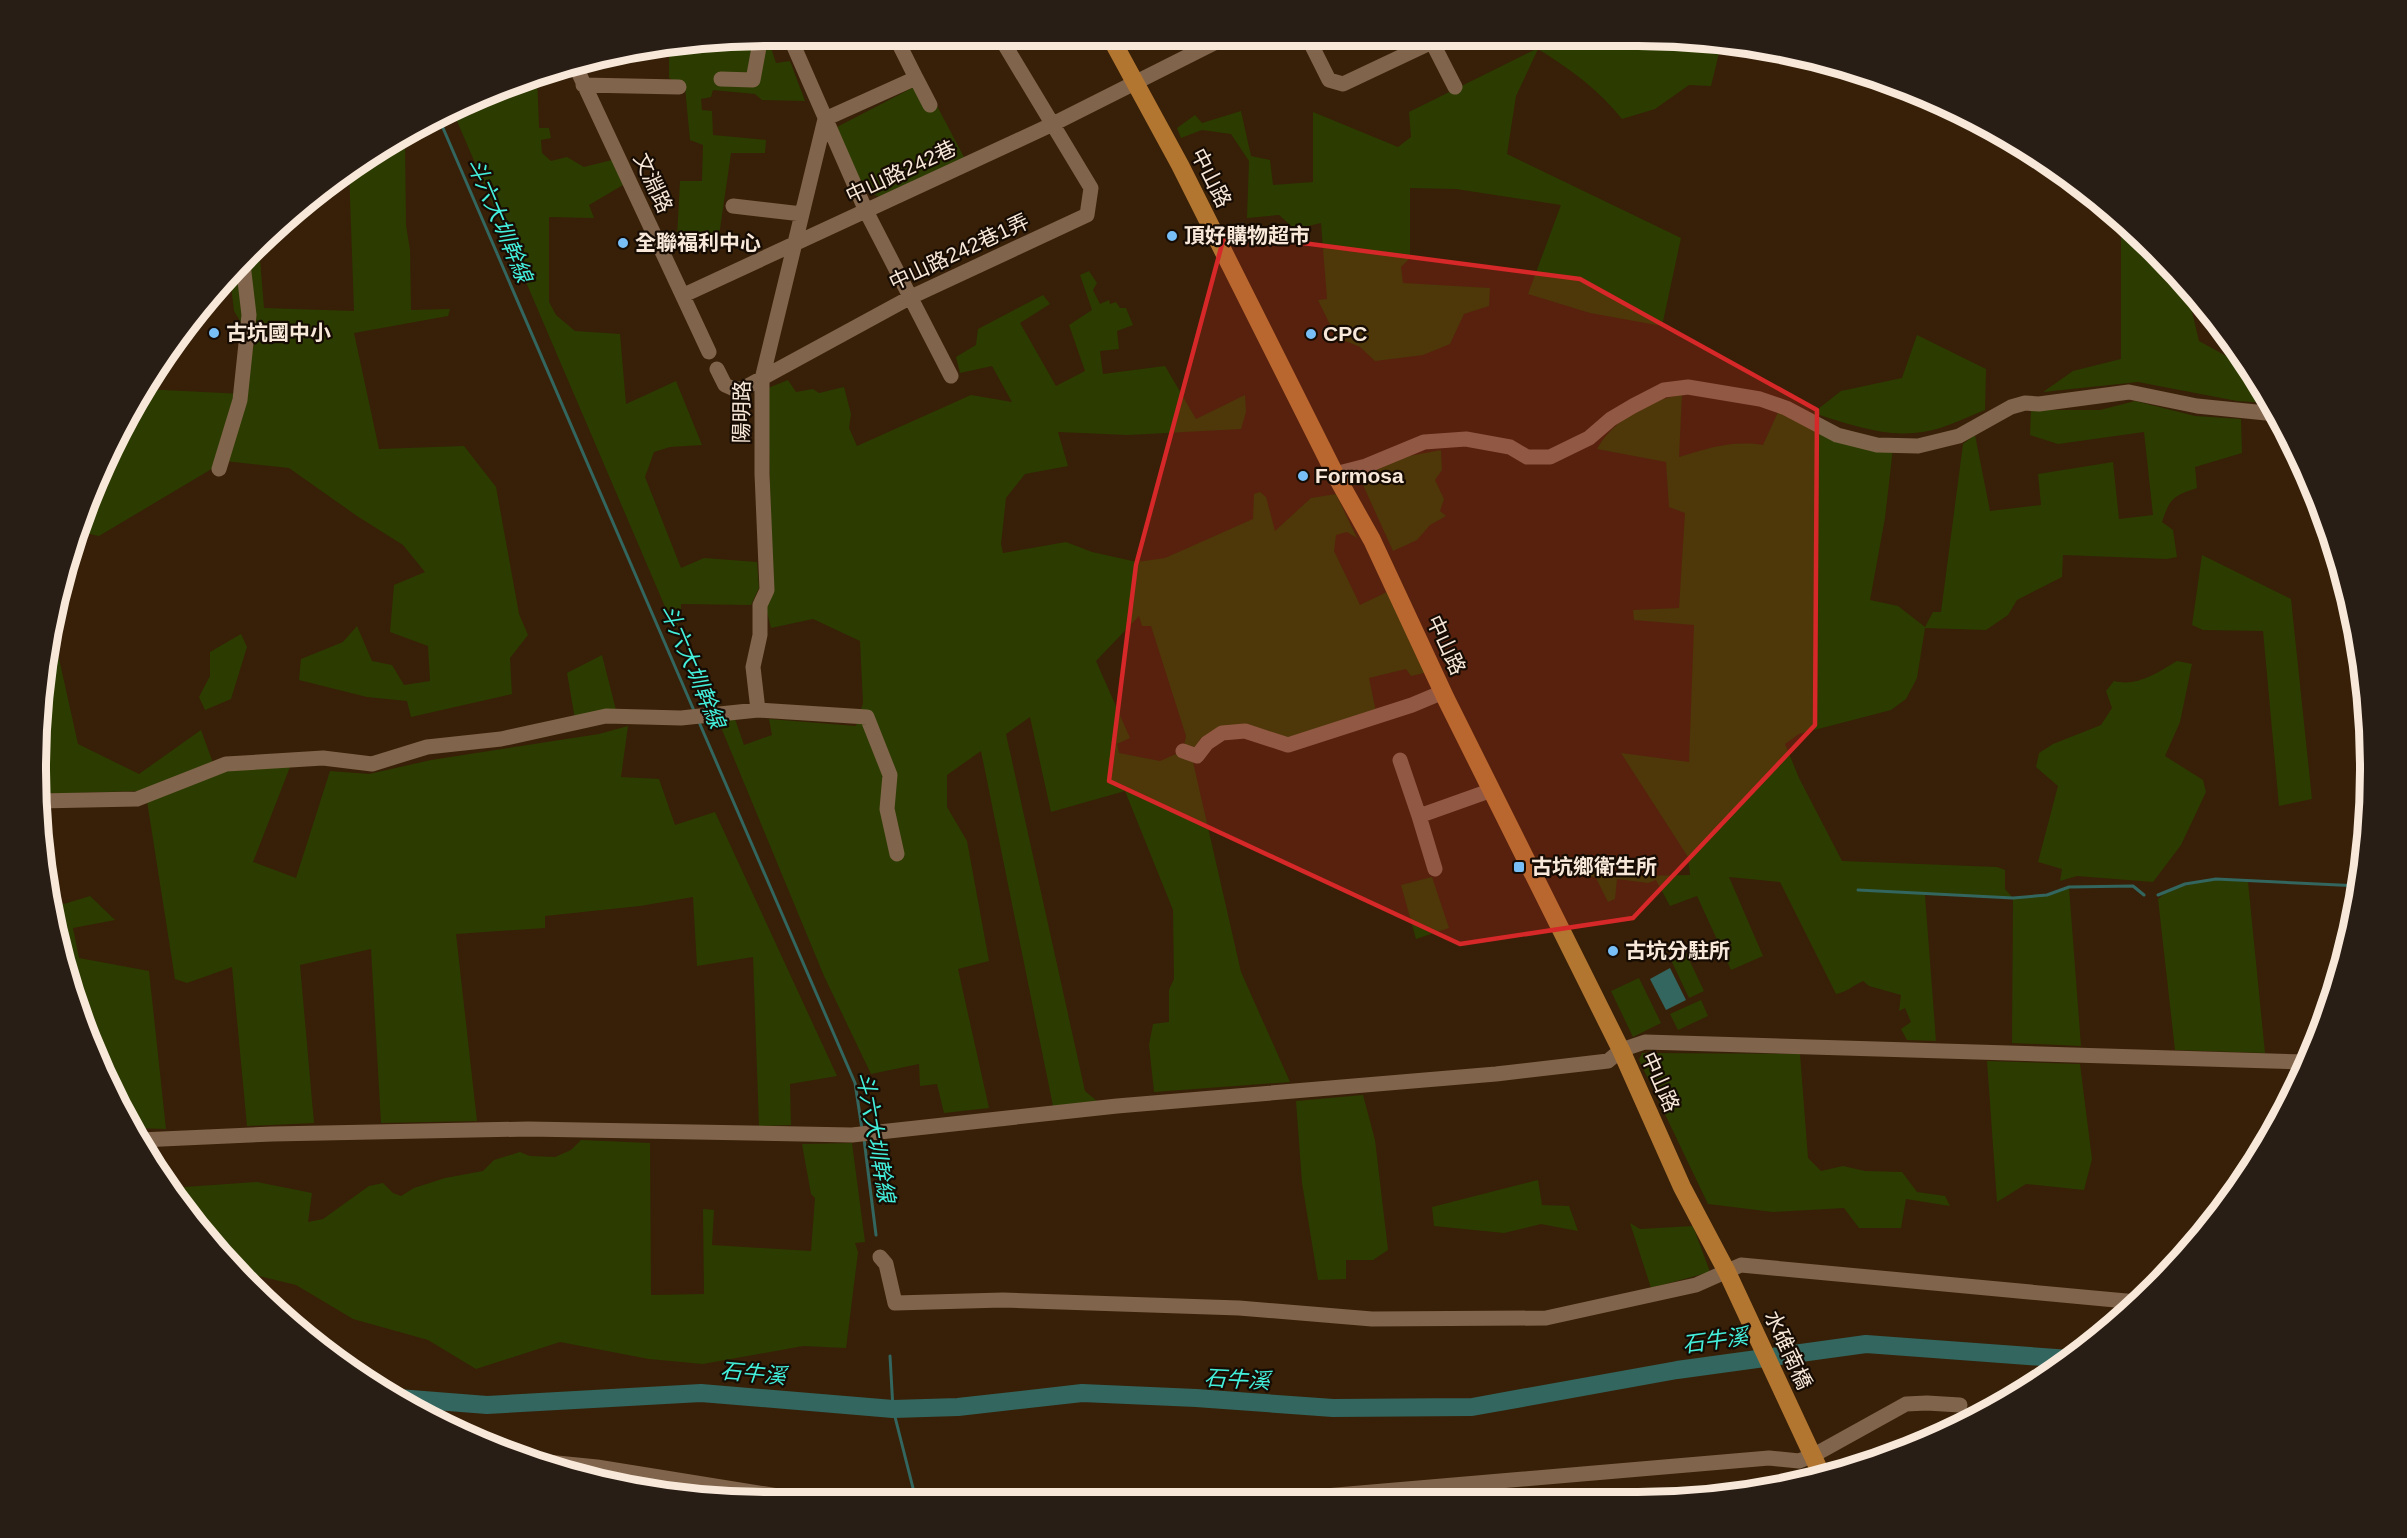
<svg xmlns="http://www.w3.org/2000/svg" width="2407" height="1538" viewBox="0 0 2407 1538" font-family="Helvetica,'Noto Sans TC',sans-serif">
<style>
.green{fill:#2c3b00;fill-rule:evenodd}
.water{fill:#32665f}
.lines{fill:none;stroke-linecap:round;stroke-linejoin:round}
.stream{stroke:#32665f;stroke-width:3}
.river{stroke:#32665f;stroke-width:18}
.minor{stroke:#80644b;stroke-width:15}
.major{stroke:#b37631;stroke-width:18}
.marked{fill:#d62828;fill-opacity:0.2;stroke:#d62828;stroke-width:4.5;stroke-linejoin:round}
.poi-dot{fill:#78bff7;stroke:#170c04;stroke-width:2}
.labels{text-anchor:middle;stroke-width:4.5;stroke-linejoin:round;paint-order:stroke}
.street-label{font-size:21px;fill:#f8e8d9;stroke:#170c04}
.poi-label{font-size:21px;font-weight:bold;fill:#f8e8d9;stroke:#170c04;text-anchor:start}
.water-label{font-size:22px;font-style:italic;fill:#43efdb;stroke:#170c04}
.rim{fill:none;stroke:#f8e8d9;stroke-width:8}
</style>
<rect width="100%" height="100%" fill="#372007"/>
<path class="green" d="M673,42H769L776,63L790,61L805,101L762,100L755,94L713,90L711,97L701,99L702,110L712,111L713,135L766,140L765,153H731L719,236L677,237L680,181H702L703,145L690,140L685,87L669,78V43Z
M1540,42H1702L1720,49L1711,86L1689,85L1655,109L1622,119C1598,89 1570,69 1538,49L1516,96L1507,154L1681,238L1662,326L1590,313L1528,294L1561,205L1456,189L1410,188V258L1401,267L1403,283L1490,288L1489,306L1464,314L1450,344L1423,355L1375,361L1360,347L1336,337L1318,300L1327,299L1321,223L1295,229L1279,215L1247,218L1249,161L1231,134L1202,130L1181,138L1177,128L1195,115L1202,123L1241,111L1251,156L1270,160L1273,185L1313,182V112L1398,147L1411,137L1409,112L1538,48Z
M537,74L539,128H549L551,138L541,140L542,153L551,161L567,157L584,167L612,160L623,185L589,205L594,218L549,217V302L556,315L575,331L620,334L626,404L676,381L702,445L670,447L654,452L645,477L681,568L704,558L757,562L759,588L751,605L681,604V617L675,630L454,114Z
M914,87L936,104L965,159L879,197L861,188L837,127Z
M405,138L406,225L410,250L411,310L450,309L448,316L354,333L379,449L464,446L496,487L519,614L528,635L510,658L512,694L411,717L407,701L367,697L299,680L301,659L343,642L357,626L372,661L392,665L404,685L430,681L428,646L390,632L394,585L425,572L403,545L357,516L289,468L225,461L99,536L76,531L134,403L143,389L244,394L254,344L234,311L230,277L259,246L264,308L354,311L349,169L361,160Z
M2121,218L2186,287L2199,341L2248,368L2269,403L2237,401L2138,382L2043,392L2073,371L2121,359Z
M1089,271L1097,283L1093,290L1100,304L1109,300L1110,304L1116,302L1120,308H1126L1133,325L1117,331L1119,349L1100,351L1103,374L1165,366L1196,419L1245,395L1246,412L1241,429L1128,435L1058,432L1068,466L1025,474L1006,498L1001,544L1003,553L1066,542L1092,552L1137,562L1165,558L1253,519L1254,494L1260,492L1266,497L1275,531L1311,498L1336,494L1357,538L1347,532L1336,535L1334,551L1360,605L1389,591L1428,672L1411,676L1406,669L1369,678L1376,712L1288,739L1219,728L1200,739L1193,762L1241,972L1290,1082L1154,1092L1149,1045L1153,1024L1169,1022V990L1174,979L1173,910L1125,791L1051,812L1030,717L1006,734L1085,1091L1097,1101L1053,1106L981,751L947,775V807L967,841L989,961L958,969L989,1108L944,1113L937,1084L920,1086L919,1064L871,1074L824,976L718,720L735,719L744,745L772,735L769,719L856,726L863,703L860,641L813,619L771,628L766,608L772,586L768,388L788,380L796,392L813,389L819,393L844,387L851,414L849,428L857,446L971,395L1012,402L992,366L960,373L956,357L976,345L978,329L1043,295L1050,304L1020,323L1056,386L1085,371L1069,325L1092,310L1080,275ZM1139,616L1142,626H1151L1186,736L1183,751L1160,761L1119,753L1117,744L1130,738L1096,661Z
M1917,335L1986,369L1985,410C1962,419 1938,432 1914,433C1879,436 1846,423 1813,413L1841,391L1902,378Z
M1682,395L1679,457C1708,448 1733,440 1763,445L1779,410L1893,448L1885,518L1870,600L1898,606L1925,627L1933,612H1941L1963,444L1975,435L1990,511L2041,505L2038,474L2113,462L2119,519L2153,515L2144,432L2058,444L2030,435L2031,410H2100L2135,401L2195,416L2241,419L2242,453L2195,467L2197,488C2173,496 2170,498 2162,522L2173,530L2177,557L2167,559L2063,555L2062,577L2017,600L2008,615L1986,630L1925,628L1917,678L1906,699L1891,710L1799,734L1785,744L1799,778L1842,861L1997,867L2005,870V889L2013,898L2047,895L2069,887L2081,1046L2012,1043L2013,898L1925,895L1936,1041L1907,1040L1901,1029L1911,1022L1905,1008L1899,1011L1901,995L1869,986L1863,981C1854,985 1845,993 1836,994L1780,882L1729,877L1763,956L1731,970L1697,896L1670,906L1656,880L1648,883L1617,879L1615,899L1608,902L1596,878L1583,874L1585,870L1637,876L1690,875L1688,857L1621,753L1689,762L1694,625L1634,620L1633,610L1679,608L1685,513L1669,507L1666,462L1597,449C1613,420 1650,399 1682,395Z
M1441,450L1442,470L1435,480L1444,499L1440,511L1446,516L1430,525L1417,540L1393,551L1358,474L1404,457Z
M2202,555L2291,599L2312,799L2279,806L2263,631L2203,630L2192,625Z
M241,634L247,647L231,699L205,710L199,697L210,676V652Z
M54,636L78,744L139,774L201,730L213,763L139,791L38,794V721Z
M602,655L616,710L575,719L567,673Z
M2177,661L2192,664L2180,722L2165,756L2203,780L2206,792L2181,845L2153,882L2077,876L2060,881L2062,869L2038,862L2058,786L2036,767L2039,753L2053,744L2101,725L2112,708L2106,691L2114,681C2137,687 2157,673 2177,661Z
M628,726L621,777L659,779L675,825L715,812L837,1076L790,1084L791,1125L759,1126L753,957L697,966L693,897L640,906L545,916V928L456,934L477,1121L381,1123L371,949L300,965L314,1123L247,1126L232,967L187,983L175,979L147,801L228,769L290,767L253,862L296,878L330,771L369,774L431,760L599,734Z
M1432,877L1449,928L1416,939L1401,885Z
M2216,879L2248,882L2265,1053L2175,1050L2158,899L2170,889Z
M90,896L115,920L73,928L79,958L149,971L166,1129L134,1128L92,1050L75,999L77,978L69,947L56,928L51,900L64,904Z
M1686,953L1704,991L1689,998L1671,960Z
M1639,978L1661,1023L1633,1037L1611,991Z
M1701,1000L1708,1016L1678,1030L1670,1014Z
M1642,1053L1800,1054L1808,1158L1821,1171L1843,1166L1865,1171L1902,1172L1917,1192L1945,1196L1950,1206L1906,1199L1901,1228H1859L1844,1208L1773,1212L1708,1204L1639,1060Z
M1987,1061L2080,1064L2092,1159L2084,1190L2026,1184L1997,1202Z
M1363,1095L1375,1140L1388,1250L1373,1260H1346V1279L1318,1280L1302,1183L1296,1101Z
M581,1140L650,1143L651,1295L704,1294L703,1209L714,1210L712,1245L811,1251L815,1198L811,1194L802,1144L852,1143L865,1242L855,1243L858,1252L846,1348L803,1346L703,1364L649,1359L560,1342L476,1369L428,1340L353,1319L296,1285L243,1272L170,1188L257,1182L312,1193L308,1222L323,1219L369,1186L383,1183L393,1193L401,1196L414,1188L445,1178L483,1171L494,1160L520,1152L530,1156L555,1157L571,1150Z
M1538,1180L1542,1205L1569,1206L1578,1231L1541,1224L1504,1233L1434,1226L1432,1207Z
M1630,1223L1640,1229L1693,1226L1710,1272L1651,1288Z"/>
<path class="water" d="M1670,968L1686,1000L1666,1010L1650,979Z"/>
<g class="lines">
<path class="stream" d="M440,121L695,713
M699,722L855,1083L862,1129
M1858,890L2013,898L2047,895L2069,887L2133,886L2144,895
M2158,895L2185,884L2216,879L2360,886
M864,1139L876,1235
M890,1356L893,1409L914,1492"/>
<path class="river" d="M398,1398L487,1405L701,1393L893,1409L958,1407L1082,1393L1196,1398L1333,1408L1472,1407L1677,1370L1866,1344L2070,1359"/>
<path class="minor" d="M792,42L866,211L951,376
M1310,42L1329,80L1343,84L1432,42
M1432,42L1455,87
M575,65L709,352
M916,78L930,105
M721,79L753,80L760,42
M583,85L679,87
M733,206L802,214
M684,295L1053,124L1216,42
M717,369L725,385L734,389H742L911,297L1087,215L1091,188L1003,42
M219,469L240,400L249,315L243,264
M1335,474L1366,466L1424,442L1466,439L1510,447L1527,457H1550L1589,438L1611,419L1633,406L1664,390L1688,387L1760,399L1786,408L1837,435L1877,445L1918,446L1959,436L2011,407L2025,403L2039,404L2129,392L2197,406L2276,414
M758,710L753,667L760,635V605L767,590L762,474V379L825,119L916,78L898,42
M1183,751L1197,756L1207,743L1222,733L1245,731L1288,745L1412,705L1443,692
M1400,760L1419,816
M38,801L137,799L226,764L323,758L372,764L427,747L501,739L606,716L681,718L758,710L867,717L890,775L887,809L897,854
M1435,869L1419,816L1492,790
M140,1140L273,1134L528,1129L852,1135L1117,1106L1496,1074L1608,1061L1621,1050L1645,1042L2306,1062
M880,1257L886,1264L895,1303L1003,1300L1239,1308L1372,1319L1546,1318L1696,1285L1741,1265L2137,1302
M547,1462L597,1467L778,1496
M1290,1499L1769,1458L1799,1461L1814,1455L1906,1404L1927,1403L1960,1405"/>
<path class="major" d="M1113,42L1180,165L1335,474L1372,540L1446,699L1621,1050L1682,1187L1727,1272L1823,1478"/>
</g>
<path class="marked" d="M1225,233L1580,279L1817,410L1815,725L1633,918L1460,944L1109,781L1136,565Z"/>
<g class="poi-dot">
<circle cx="1172" cy="236" r="6"/>
<circle cx="623" cy="243" r="6"/>
<circle cx="214" cy="333" r="6"/>
<circle cx="1311" cy="334" r="6"/>
<circle cx="1303" cy="476" r="6"/>
<rect x="1513" y="861" width="12" height="12" rx="3"/>
<circle cx="1613" cy="951" r="6"/>
</g>
<g class="labels">
<g class="street-label">
<text transform="translate(901 172) rotate(-25)" y="7">中山路242巷</text>
<text transform="translate(1211 178) rotate(63)" y="7">中山路</text>
<text transform="translate(653 183) rotate(65)" y="7">文淵路</text>
<text transform="translate(959 252) rotate(-25)" y="7">中山路242巷1弄</text>
<text transform="translate(742 412) rotate(-89)" y="7">陽明路</text>
<text transform="translate(1446 645) rotate(65)" y="7">中山路</text>
<text transform="translate(1660 1082) rotate(66)" y="7">中山路</text>
<text transform="translate(1788 1350) rotate(65)" y="7">水碓南橋</text>
</g>
<g class="poi-label">
<text x="1184" y="243">頂好購物超市</text>
<text x="635" y="250">全聯福利中心</text>
<text x="226" y="340">古坑國中小</text>
<text x="1323" y="341">CPC</text>
<text x="1315" y="483">Formosa</text>
<text x="1531" y="874">古坑鄉衛生所</text>
<text x="1625" y="958">古坑分駐所</text>
</g>
<g class="water-label">
<text transform="translate(500 220) rotate(67)" y="8">斗六大圳幹線</text>
<text transform="translate(693 666) rotate(67)" y="8">斗六大圳幹線</text>
<text transform="translate(876 1137) rotate(80)" y="8">斗六大圳幹線</text>
<text transform="translate(1715 1340) rotate(-8)" y="8">石牛溪</text>
<text transform="translate(753 1373) rotate(5)" y="8">石牛溪</text>
<text transform="translate(1237 1379) rotate(3)" y="8">石牛溪</text>
</g>
</g>
<path d="M0 0H2407V1538H0ZM768 46H1638A722 722 0 0 1 2360 768V770A722 722 0 0 1 1638 1492H768A722 722 0 0 1 46 770V768A722 722 0 0 1 768 46Z" fill="#291e15" fill-rule="evenodd"/>
<path class="rim" d="M768 46H1638A722 722 0 0 1 2360 768V770A722 722 0 0 1 1638 1492H768A722 722 0 0 1 46 770V768A722 722 0 0 1 768 46Z"/>
</svg>
